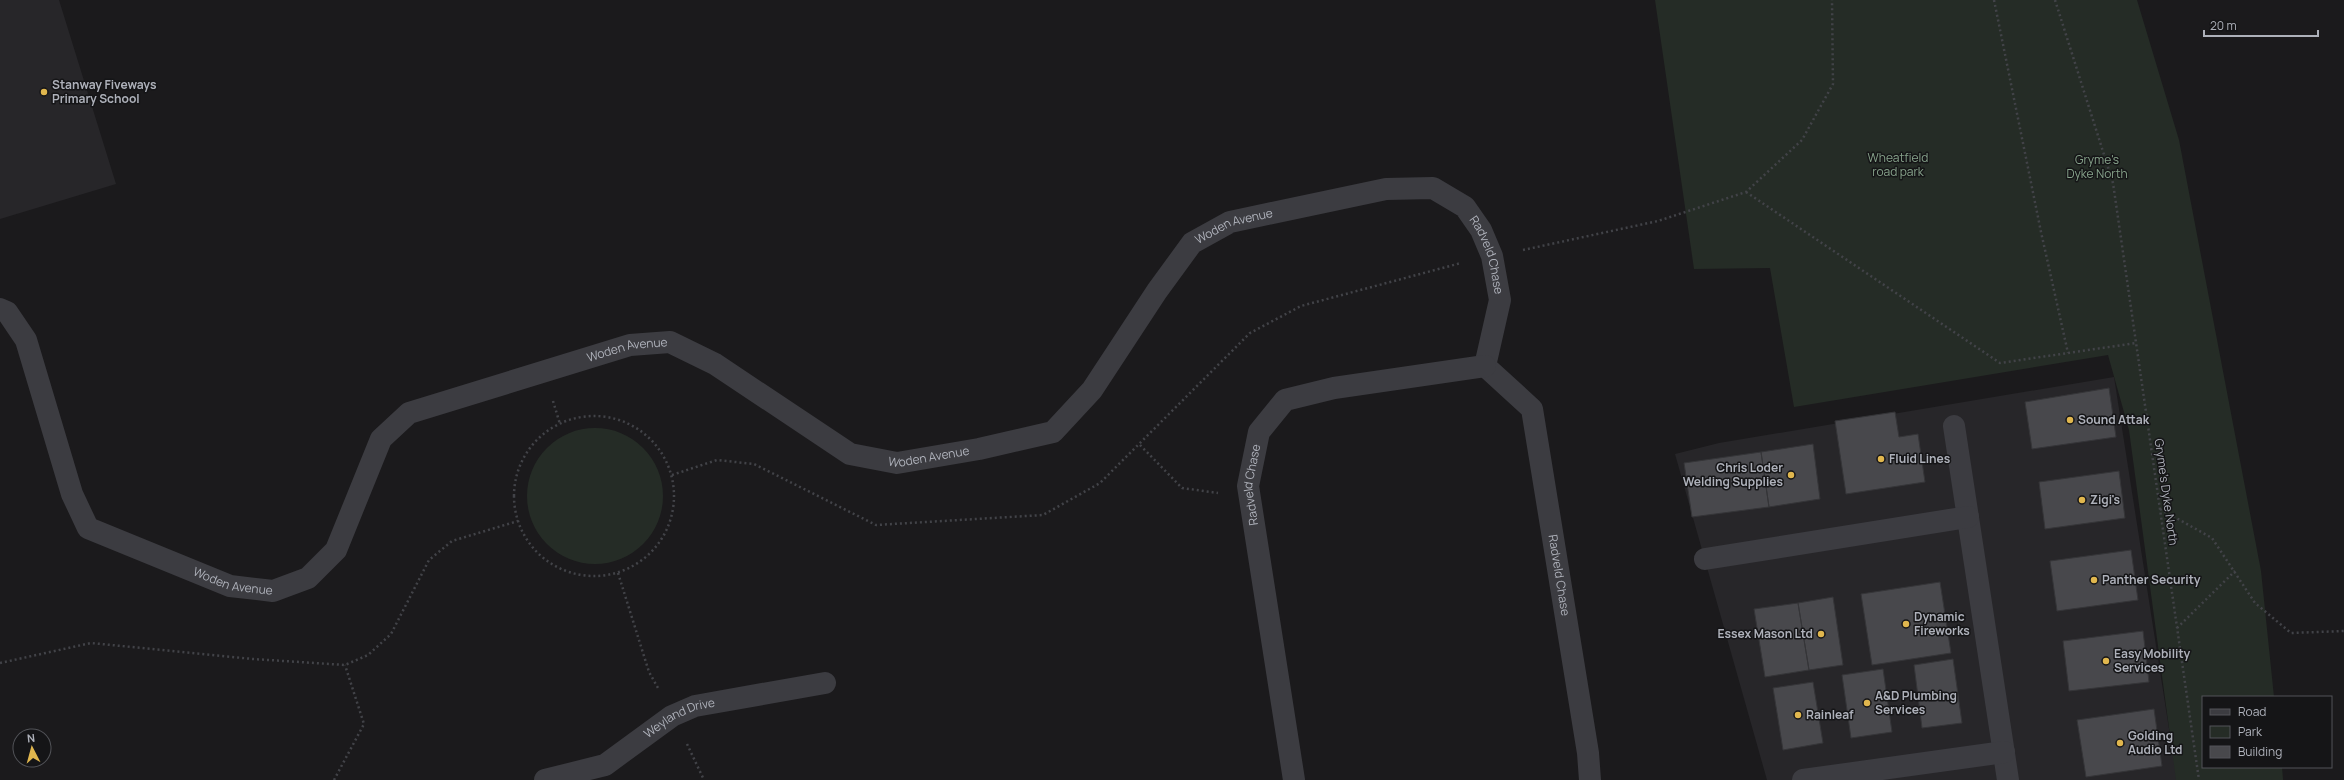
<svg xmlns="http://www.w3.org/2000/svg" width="2344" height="780" viewBox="0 0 2344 780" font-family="Manrope,sans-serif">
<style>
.built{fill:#272629}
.green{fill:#252c26}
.building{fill:#48484c;stroke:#353538}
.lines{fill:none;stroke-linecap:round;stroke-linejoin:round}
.path{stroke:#424348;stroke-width:2.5;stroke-dasharray:2 3;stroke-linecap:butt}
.minor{stroke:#3c3c41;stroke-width:22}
.poi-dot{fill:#e1b74e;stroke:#151517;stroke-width:1.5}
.labels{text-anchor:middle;stroke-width:3;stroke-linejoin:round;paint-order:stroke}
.poi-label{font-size:12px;font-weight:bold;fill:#aeb1ba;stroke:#151517;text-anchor:start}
.park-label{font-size:12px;fill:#87a38b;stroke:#151517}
.street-label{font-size:12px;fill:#aeb1ba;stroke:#151517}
</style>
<rect width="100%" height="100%" fill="#1b1a1c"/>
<path class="built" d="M0,0H59L116,184L0,219Z
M2114,377L2177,780H1767L1675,454L1719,443Z"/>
<path class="green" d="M1655,0H2137L2179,140L2261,571L2274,697H2203V767H2282L2283,780H2176L2129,430L2108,355L1794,407L1770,268L1694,269Z
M527 496a68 68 0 1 1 136 0a68 68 0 1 1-136 0Z"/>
<path class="building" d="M2109,388L2116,437L2032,449L2025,402Z
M1895,412L1899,437L1918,434L1925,482L1846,494L1835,421Z
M1813,444L1820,499L1769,507L1761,452Z
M1761,452L1769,507L1692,517L1684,463Z
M2119,471L2125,518L2045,529L2039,482Z
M2131,550L2138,600L2057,611L2050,561Z
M1940,582L1951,653L1872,665L1861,594Z
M1833,597L1843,665L1809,670L1798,603Z
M1798,603L1809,670L1765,677L1754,609Z
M2143,631L2149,682L2069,691L2063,641Z
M1953,659L1962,723L1922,728L1914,665Z
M1883,669L1892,732L1851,738L1842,675Z
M1813,682L1823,743L1783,750L1773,688Z
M2154,709L2162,766L2086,777L2077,720Z"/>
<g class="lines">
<path class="path" d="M1994,0L2041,232L2068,353
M2055,0L2113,183L2199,780
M1746,192L2000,363L2136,343
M1523,250L1658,221L1746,192L1802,140L1833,84L1832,0
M553,401L560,424
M514 496a80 80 0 1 1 160 0a80 80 0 1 1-160 0Z
M1140,445L1182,488L1218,493
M672,475L717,460L754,464L876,525L1043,515L1100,483L1250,333L1301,306L1461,263
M2160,509L2212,538L2255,603L2291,633L2344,631
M618,573L649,672L658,688
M2177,628L2235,571
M0,663L91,643L253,659L345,665L368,655L391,634L429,560L452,541L518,521
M687,744L704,780
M334,780L364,724L345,665"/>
<g class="minor">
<path id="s1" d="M0,309L7,312L26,340L72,494L88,528L230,586L273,591L308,578L336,550L381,439L409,413L630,345L670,342L715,364L850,454L897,463L979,449L1053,432L1092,390L1157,291L1192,243L1230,222L1386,189L1433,188L1465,207L1481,230L1492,256L1500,300L1485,366L1532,409L1588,753L1590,780"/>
<path d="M1954,426L2008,780"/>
<path d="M1705,559L1968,517"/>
<path id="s2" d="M545,780L605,765L672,716L695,706L825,683"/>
<path id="s3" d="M1294,780L1248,486L1259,432L1285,400L1334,388L1485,366"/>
<path d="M1803,780L2004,752"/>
</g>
</g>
<g class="poi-dot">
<circle cx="44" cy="92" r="4"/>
<circle cx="2070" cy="420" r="4"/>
<circle cx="1881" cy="459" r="4"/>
<circle cx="1791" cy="475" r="4"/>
<circle cx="2082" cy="500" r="4"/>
<circle cx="2094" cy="580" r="4"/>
<circle cx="1906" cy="624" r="4"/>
<circle cx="1821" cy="634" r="4"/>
<circle cx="2106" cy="661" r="4"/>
<circle cx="1867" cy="703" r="4"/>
<circle cx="1798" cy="715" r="4"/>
<circle cx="2120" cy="743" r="4"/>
</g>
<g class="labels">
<g class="poi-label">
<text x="52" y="89">Stanway Fiveways<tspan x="52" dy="14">Primary School</tspan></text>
<text x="2078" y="424">Sound Attak</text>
<text x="1889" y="463">Fluid Lines</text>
<text x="1783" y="472" text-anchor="end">Chris Loder<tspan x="1783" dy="14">Welding Supplies</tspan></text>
<text x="2090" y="504">Zigi's</text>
<text x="2102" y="584">Panther Security</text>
<text x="1914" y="621">Dynamic<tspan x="1914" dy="14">Fireworks</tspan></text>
<text x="1813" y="638" text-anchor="end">Essex Mason Ltd</text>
<text x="2114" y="658">Easy Mobility<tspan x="2114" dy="14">Services</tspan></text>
<text x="1875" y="700">A&amp;D Plumbing<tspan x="1875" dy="14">Services</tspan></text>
<text x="1806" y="719">Rainleaf</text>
<text x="2128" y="740">Golding<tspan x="2128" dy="14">Audio Ltd</tspan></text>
</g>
<g class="park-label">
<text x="1898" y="162">Wheatfield<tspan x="1898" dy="14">road park</tspan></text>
<text x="2097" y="164">Gryme's<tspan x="2097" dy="14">Dyke North</tspan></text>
</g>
<g class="street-label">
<text dy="4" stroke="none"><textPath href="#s1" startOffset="1643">Woden Avenue</textPath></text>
<text dy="4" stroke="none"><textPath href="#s1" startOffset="1938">Radveld Chase</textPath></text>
<text dy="4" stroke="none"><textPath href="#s1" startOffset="899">Woden Avenue</textPath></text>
<text dy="4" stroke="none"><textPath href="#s1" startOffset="1235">Woden Avenue</textPath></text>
<text dy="4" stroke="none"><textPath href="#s3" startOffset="299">Radveld Chase</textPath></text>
<text transform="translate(2166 492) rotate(82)" y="4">Gryme's Dyke North</text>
<text dy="4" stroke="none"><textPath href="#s1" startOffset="2285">Radveld Chase</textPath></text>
<text dy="4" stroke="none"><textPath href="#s1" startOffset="395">Woden Avenue</textPath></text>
<text dy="4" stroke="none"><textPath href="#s2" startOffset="151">Weyland Drive</textPath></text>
</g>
</g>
<rect x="2202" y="696" width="130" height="72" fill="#151517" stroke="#525358"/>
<rect x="2210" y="709" width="20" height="6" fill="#3c3c41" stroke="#525358"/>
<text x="2238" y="716" font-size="12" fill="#aeb1ba">Road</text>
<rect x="2210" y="726" width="20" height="12" fill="#252c26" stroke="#525358"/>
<text x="2238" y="736" font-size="12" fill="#aeb1ba">Park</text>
<rect x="2210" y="746" width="20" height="12" fill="#48484c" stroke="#525358"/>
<text x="2238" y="756" font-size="12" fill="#aeb1ba">Building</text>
<g transform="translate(32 748) rotate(354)"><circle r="19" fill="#151517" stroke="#525358"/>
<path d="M0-3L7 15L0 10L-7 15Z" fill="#e1b74e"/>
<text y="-6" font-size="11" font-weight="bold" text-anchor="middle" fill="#aeb1ba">N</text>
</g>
<path d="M2204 30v6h114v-6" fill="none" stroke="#aeb1ba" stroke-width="2"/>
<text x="2210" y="30" font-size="12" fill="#aeb1ba" stroke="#151517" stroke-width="3" paint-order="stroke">20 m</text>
</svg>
